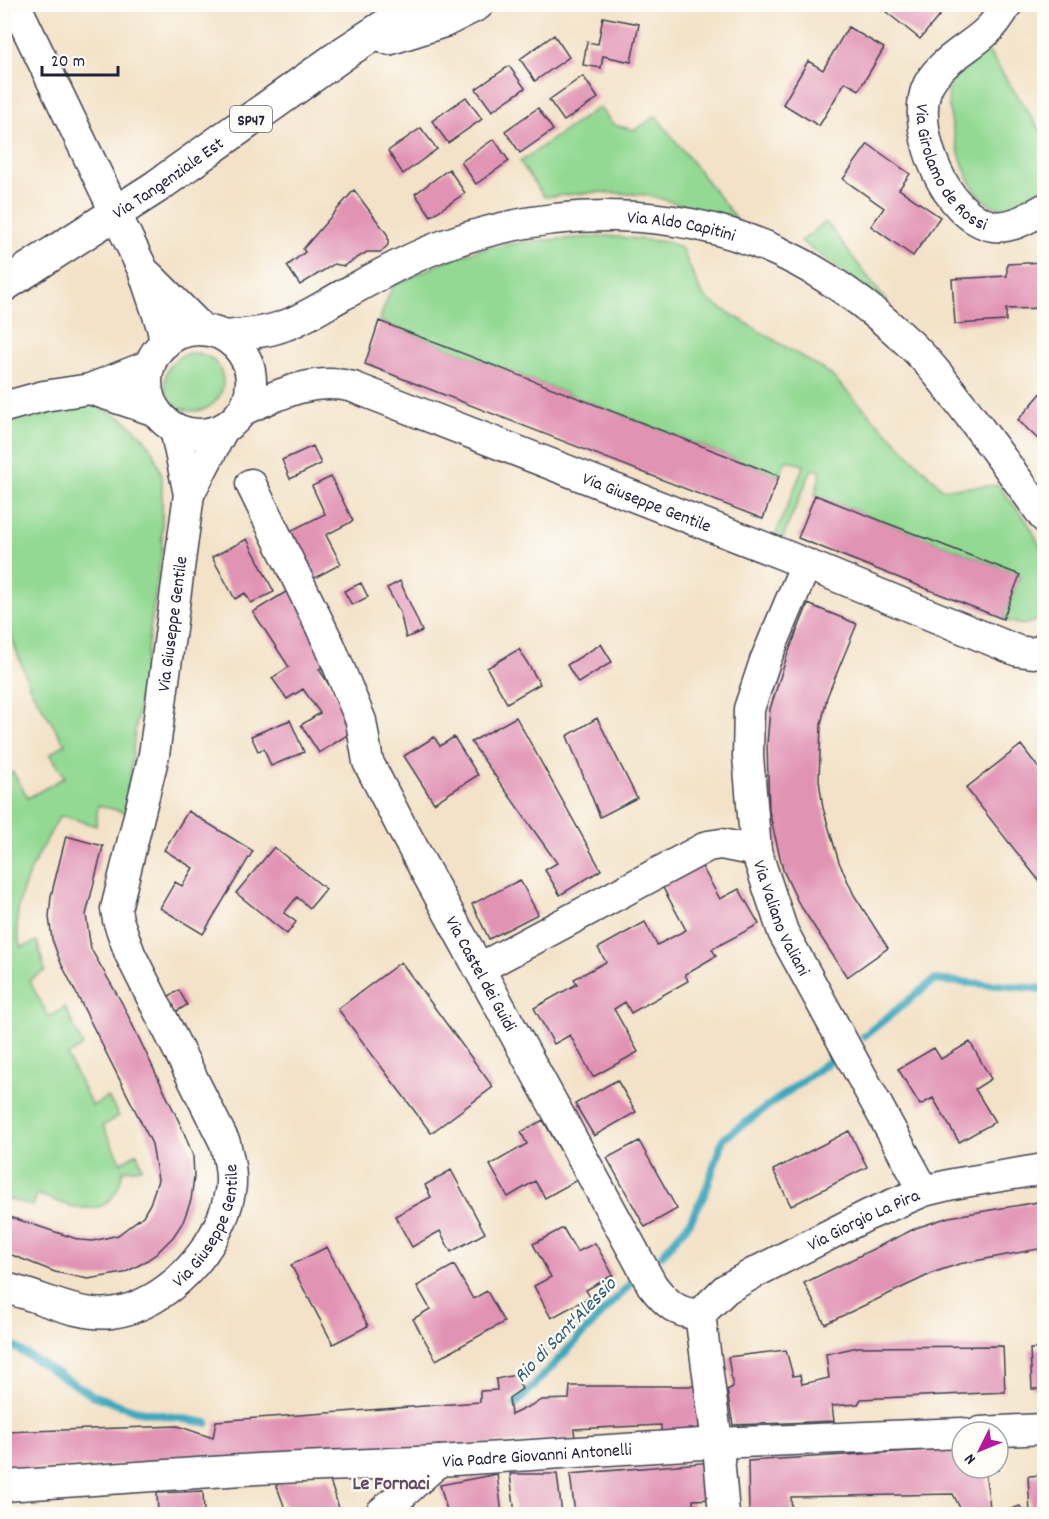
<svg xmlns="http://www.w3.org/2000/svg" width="1049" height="1519" viewBox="0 0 1049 1519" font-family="Dekko,sans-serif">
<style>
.green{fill:#93d993;stroke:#5a7e67;stroke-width:1.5}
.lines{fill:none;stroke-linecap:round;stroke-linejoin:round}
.stream{stroke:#3ea8be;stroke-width:8}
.building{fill:#e193b4}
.street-casing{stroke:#413f50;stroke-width:33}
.primary-casing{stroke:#413f50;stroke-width:36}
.street{stroke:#fff;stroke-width:30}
.primary{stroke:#fff;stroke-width:33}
.labels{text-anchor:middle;stroke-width:4.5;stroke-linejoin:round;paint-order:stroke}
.shield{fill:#fdfcf7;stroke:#646373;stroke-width:1.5}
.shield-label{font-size:16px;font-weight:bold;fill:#22223b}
.street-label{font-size:18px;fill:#22223b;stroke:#fdfcf7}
.water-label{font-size:20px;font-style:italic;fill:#2f5e76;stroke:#fdfcf7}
.neighbourhood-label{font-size:20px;font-weight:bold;fill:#654a65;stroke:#fdfcf7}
</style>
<rect width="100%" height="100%" fill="#fdfcf7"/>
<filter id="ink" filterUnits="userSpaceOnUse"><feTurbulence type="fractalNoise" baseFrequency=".0167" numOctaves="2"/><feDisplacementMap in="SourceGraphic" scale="12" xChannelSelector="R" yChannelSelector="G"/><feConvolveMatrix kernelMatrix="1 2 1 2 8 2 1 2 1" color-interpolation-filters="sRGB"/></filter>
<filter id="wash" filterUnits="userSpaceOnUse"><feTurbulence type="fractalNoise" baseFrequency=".008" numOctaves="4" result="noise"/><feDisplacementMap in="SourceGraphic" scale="24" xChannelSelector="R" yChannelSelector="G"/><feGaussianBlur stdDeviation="1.35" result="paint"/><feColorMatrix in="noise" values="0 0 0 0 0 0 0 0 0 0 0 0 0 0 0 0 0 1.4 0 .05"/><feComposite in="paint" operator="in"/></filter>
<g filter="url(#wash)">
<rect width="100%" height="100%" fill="#f3e2c7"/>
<path class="green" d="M986,48L1044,136V187C1034,192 1010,209 999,207C990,206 982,199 977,192C962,175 943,104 950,83C955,68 975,57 986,48Z
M599,107L614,125L635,130L656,116L738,221L648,195L598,192L544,197L520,162Z
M826,222L890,306L801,241Z
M608,236L667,242L675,245L682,249L701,292L706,299L829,373L943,489L998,485L1028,523L1044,553L1043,615C1030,627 1019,626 1003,619L1020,575L815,495L821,471L812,469L781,541L774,538L804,465L786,460L779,476L379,321L392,287C419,273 458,254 487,248C526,240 567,239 608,236Z
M165 382a29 29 0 1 1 58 0a29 29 0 1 1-58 0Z
M95,405L124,419L143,437L153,452L162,475V549L134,739L127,813L98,805L96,826L64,816L59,817C38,857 6,901 21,948L37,941L45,971L29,980L49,1017L65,1007L83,1046L67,1056L92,1106L108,1097L119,1116L103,1126L121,1163L137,1153L142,1168L123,1170C113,1226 74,1208 37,1194L33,1206L7,1199L8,1185H4L5,777L13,772L28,798L65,777L50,754L65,744L30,688L5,619V423L54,406Z"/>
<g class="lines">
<path class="stream" d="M864,1036L934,980L1044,989
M662,1255L689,1223L705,1193L723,1139L831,1060
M4,1343L13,1346L92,1395L134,1410L207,1423
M516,1404L637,1277"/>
</g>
<g id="blocks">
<path class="building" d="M891,4H949L920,39L885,11Z
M603,17L639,24L631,62L603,56L601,68L583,65L587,42L598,44Z
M848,27L884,48L859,90L845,82L819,126L783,104L808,61L823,70Z
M554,35L569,57L535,81L520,59Z
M509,66L525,88L492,111L476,89Z
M583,76L598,98L564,121L549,100Z
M466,97L482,119L448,143L432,121Z
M538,108L553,130L520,153L505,131Z
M421,128L437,149L403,174L388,151Z
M494,139L509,161L476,184L461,162Z
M868,144L910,174L899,189L940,217L913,256L871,226L884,208L843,179Z
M449,169L465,193L431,216L415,194Z
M354,190L387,234L388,238V245L381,252H367L344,266L334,264L300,285L287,266L305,252L303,249Z
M1044,262V308L1006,309V321L955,324L952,279L1007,276V264Z
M379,321L779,476L763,519L365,364Z
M1044,390V445L1018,420Z
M313,446L321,464L290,479L282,460Z
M331,477L353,521L326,535L341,564L307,582L284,534L325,514L312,486Z
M815,495L1020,575L1003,619L798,538Z
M247,539L274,592L251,603L245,593L235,599L212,557Z
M400,581L422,631L406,638L400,612L387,588Z
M361,583L368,597L352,605L344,591Z
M294,587L331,662L319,669L357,729L319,753L301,725L320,713L303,689L287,699L272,678L289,667L253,612Z
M808,604L857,624L827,697L821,725L819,780L823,808L839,862L854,895L888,948L847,977L798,902L783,870L769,811L767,744L770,709L787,656Z
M601,644L612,662L578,683L567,665Z
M519,649L540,684L507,703L487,668Z
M516,717L601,870L560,895L545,870L557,863L471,742Z
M597,718L637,798L600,817L567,736Z
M290,720L304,752L271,766L264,749L258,751L251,736Z
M434,737L440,746L454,737L478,775L434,803L404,756Z
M1021,745L1044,775V887L966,788Z
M188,811L253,851L203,934L160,908L175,882L182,886L193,868L164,850Z
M66,836L103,846L86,915L91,949L122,1003L183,1130L193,1156L194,1177L191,1200L183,1222L173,1237L156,1254L143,1263L124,1273L88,1279L55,1272L4,1252V1215L80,1240L93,1241L106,1238L118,1235L143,1216L150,1204L158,1180L152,1144L60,961L52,939L49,917L51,896Z
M274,847L326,889L310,908L297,897L284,913L296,922L287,934L236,893Z
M701,865L720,899L739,889L759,924L712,949L716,956L685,974L688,981L631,1013L625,1002L614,1009L638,1052L593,1077L570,1035L554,1044L534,1008L577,984L574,979L606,962L598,948L645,922L657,945L686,930L662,886Z
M520,880L538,914L489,939L472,904Z
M401,962L493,1087L431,1133L338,1009Z
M179,990L187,1005L174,1013L166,998Z
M970,1042L991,1079L975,1089L995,1122L959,1142L933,1098L920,1105L898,1069L934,1048L941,1059Z
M617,1080L636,1112L594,1136L575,1104Z
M543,1120L577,1180L545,1198L535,1181L508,1197L490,1165L527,1144L521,1132Z
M849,1131L867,1167L791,1206L773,1170Z
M639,1141L677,1209L645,1227L607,1158Z
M451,1170L485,1233L451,1252L440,1231L412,1247L395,1216L431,1197L425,1185Z
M1044,1201V1248L959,1264L935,1272L825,1324L804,1283L916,1228L949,1217Z
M563,1228L577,1252L595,1243L613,1275L586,1290L590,1297L551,1318L534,1286L551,1277L533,1244Z
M327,1247L368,1326L333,1344L291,1265Z
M454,1265L473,1299L487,1291L504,1322L436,1360L413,1319L430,1309L417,1286Z
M1003,1346L1005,1392L861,1399L858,1404L832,1406L834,1421L733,1425L727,1390L733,1387L728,1357L786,1350L793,1376L800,1375L802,1384L829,1378L826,1354L858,1347Z
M1044,1348V1389H1032L1030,1349Z
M515,1375L522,1389L509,1398L511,1415L542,1400L569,1399L570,1386H700L701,1430L661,1433V1425L574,1429L575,1439L4,1471V1432L178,1426L213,1438L216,1421L480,1402V1391L497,1390L496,1379Z
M962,1448V1468H999V1470L985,1471L991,1514H963L953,1494L791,1497L792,1514H749L748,1461Z
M713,1462L714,1499L693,1500V1510L575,1514L570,1474Z
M497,1474L502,1514H448L440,1485Z
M510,1474H557L562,1514H515Z
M1044,1475V1514H1030L1028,1476Z
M329,1478L341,1514H287L276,1484Z
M203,1491L204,1514H158L157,1493Z
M412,1502L418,1514H397Z
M1020,1506L1024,1514H997Z
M142,1511V1514H114V1513Z"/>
</g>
</g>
<g filter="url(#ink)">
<use href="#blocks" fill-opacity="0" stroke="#413f50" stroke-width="1.5"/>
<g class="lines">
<g class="street-casing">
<g id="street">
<path d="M15,4L143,270L162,327L165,343"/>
<path id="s1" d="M1007,4C1001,15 994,25 985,33C966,50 935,65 926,90C912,132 946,218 993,226C1012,229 1029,217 1044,209"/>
<path d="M148,275L203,330"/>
<circle cx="199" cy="382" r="52"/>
<path id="s2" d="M224,336C244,334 266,333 286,325C305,318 323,306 341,296C376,277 412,256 450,243C555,206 678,205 781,253C828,275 873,309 911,345C933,366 951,391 970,416C995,449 1020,483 1044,517"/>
<path d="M90,389L156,411"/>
<path d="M4,407L44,396L90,389L150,365"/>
<path id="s3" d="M245,409C280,394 314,377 353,387L784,555L1018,651L1033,653L1044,649"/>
<path d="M175,429L189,494"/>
<path id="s4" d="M251,484L330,646L361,721L368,762L401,826L652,1285C665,1302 678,1315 700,1314"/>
<path id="s5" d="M806,564L765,661L749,709L748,756L756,851L783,932L924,1191"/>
<path d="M480,968L708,846L721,844L756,851"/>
<path id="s6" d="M4,1288C39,1295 75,1317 111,1313C168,1306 220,1247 230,1192C233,1176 229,1159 225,1143L130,954L118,920L116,909L154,755L189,494L223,429"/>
<path id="s7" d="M700,1314L726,1289L754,1273L868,1215L924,1191L953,1184L1044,1169"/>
<path d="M700,1314L719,1457L724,1514"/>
<path d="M980,1432L1044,1429"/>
<path id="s8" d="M4,1486L257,1469L439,1461L717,1443L962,1433"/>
<path d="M380,1514L439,1461"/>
</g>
</g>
<g class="primary-casing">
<g id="primary">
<path d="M389,38L445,20L477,4"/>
<path id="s9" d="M4,285L156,187L347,51L419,4"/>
</g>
</g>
<use href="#street" class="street"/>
<use href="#primary" class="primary"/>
</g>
</g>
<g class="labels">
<rect class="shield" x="230" y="106" width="42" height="26" rx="4.5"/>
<g class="shield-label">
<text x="251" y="125">SP47</text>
</g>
<g class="street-label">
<text dy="6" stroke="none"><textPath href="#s1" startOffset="206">Via Girolamo de Rossi</textPath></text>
<text dy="6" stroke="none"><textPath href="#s9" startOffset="196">Via Tangenziale Est</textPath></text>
<text dy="6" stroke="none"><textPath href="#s2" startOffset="482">Via Aldo Capitini</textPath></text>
<text dy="6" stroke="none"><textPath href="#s3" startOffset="428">Via Giuseppe Gentile</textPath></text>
<text dy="6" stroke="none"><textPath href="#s6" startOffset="890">Via Giuseppe Gentile</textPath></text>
<text dy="6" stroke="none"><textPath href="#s5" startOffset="370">Via Valiano Valiani</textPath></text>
<text dy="6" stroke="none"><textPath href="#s4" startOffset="543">Via Castel dei Guidi</textPath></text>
<text dy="6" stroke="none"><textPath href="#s7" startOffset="190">Via Giorgio La Pira</textPath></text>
<text dy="6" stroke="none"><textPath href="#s6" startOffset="250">Via Giuseppe Gentile</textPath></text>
<text dy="6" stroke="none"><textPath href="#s8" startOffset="534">Via Padre Giovanni Antonelli</textPath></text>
</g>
<g class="water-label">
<text transform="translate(564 1329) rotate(-46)" y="7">Rio di Sant'Alessio</text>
</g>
<g class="neighbourhood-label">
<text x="391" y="1489">Le Fornaci</text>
</g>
</g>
<rect width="1049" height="1519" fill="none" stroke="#fdfcf7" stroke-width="24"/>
<g transform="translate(980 1450) rotate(227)"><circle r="28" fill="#fdfcf7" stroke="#a5a5ac" stroke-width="1.5"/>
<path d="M0-4.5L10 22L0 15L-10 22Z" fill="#b5179e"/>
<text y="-9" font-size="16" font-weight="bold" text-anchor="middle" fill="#22223b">N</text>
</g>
<path d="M42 66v9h76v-9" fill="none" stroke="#22223b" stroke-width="3"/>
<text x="51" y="66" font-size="18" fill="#22223b" stroke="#fdfcf7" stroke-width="4.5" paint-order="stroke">20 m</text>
</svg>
